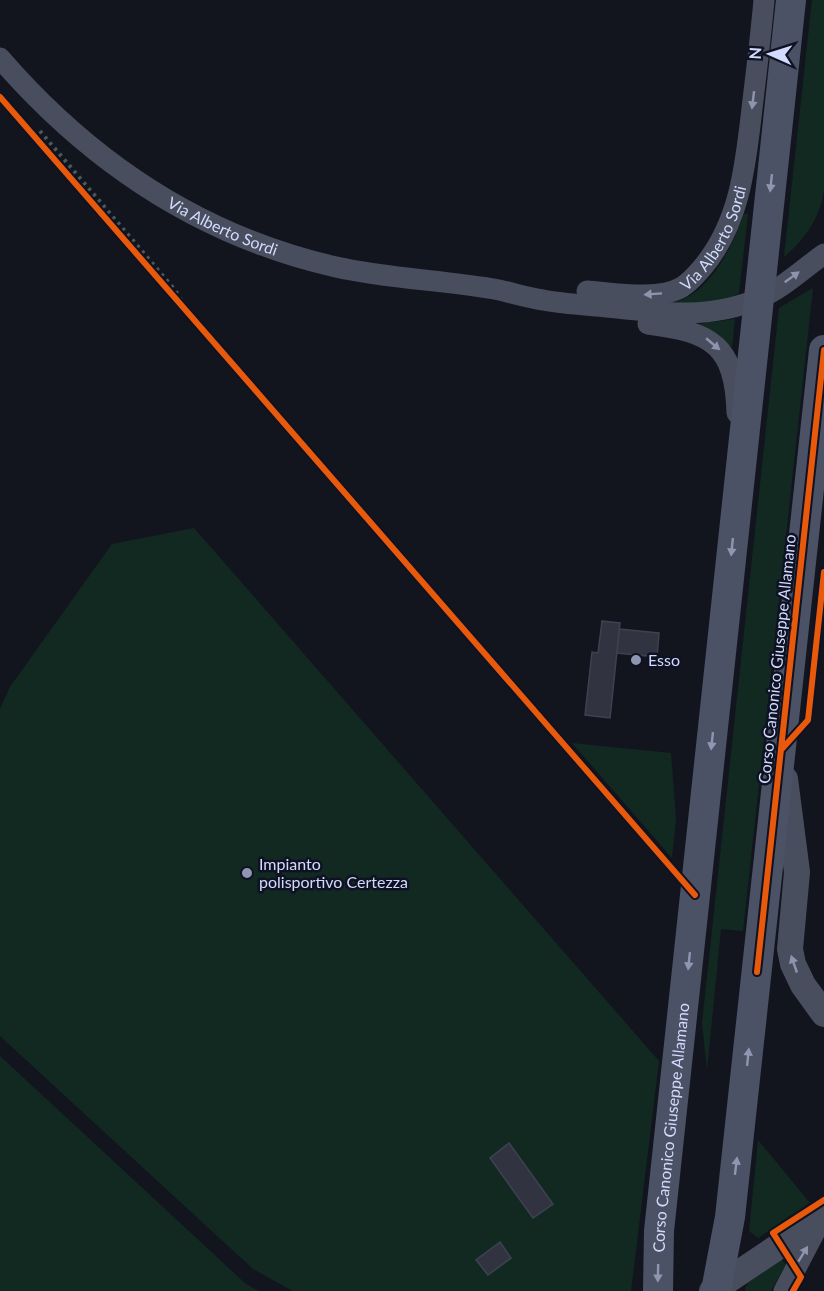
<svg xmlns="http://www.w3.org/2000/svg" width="824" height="1291" viewBox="0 0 824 1291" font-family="Lato,sans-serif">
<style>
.green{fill:#122922}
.building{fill:#313440;stroke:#3e4151;stroke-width:1.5}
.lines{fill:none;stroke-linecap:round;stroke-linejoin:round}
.path{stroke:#46595e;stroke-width:4;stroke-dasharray:3 4.5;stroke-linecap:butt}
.minor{stroke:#494e5e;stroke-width:21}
.tertiary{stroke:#494e5e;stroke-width:26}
.secondary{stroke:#4b5265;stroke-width:30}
.cycleway-casing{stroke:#0f1222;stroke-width:10}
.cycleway{stroke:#e8590c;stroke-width:6}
.oneway{fill:#8e94ae}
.oneway2{fill:#8e96b1}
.poi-dot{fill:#8f96af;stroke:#0f1222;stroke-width:2}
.labels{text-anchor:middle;stroke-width:5;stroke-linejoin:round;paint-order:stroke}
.street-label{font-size:16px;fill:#d2dbfd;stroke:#0f1222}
.poi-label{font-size:16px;fill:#d2dbfd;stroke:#0f1222;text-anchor:start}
</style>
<rect width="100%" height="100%" fill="#13151e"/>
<path class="green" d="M812,0H824V189C821,217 804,240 784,257Z
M744,214H748L739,293C710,310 693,305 661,304C668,302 678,302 684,299C715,284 733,244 744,214Z
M813,288L743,931L721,929L707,1070L702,1023L779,308Z
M735,319L732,348L718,334L698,324Z
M194,528L659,1061L631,1291H293L253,1269L0,1036V709L10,687L112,544Z
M572,743L671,753L676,818L672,858Z
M0,1056L246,1284L259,1291H0Z
M758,1140L810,1203L758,1238L749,1231Z
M780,1257L786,1265L771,1291H746L745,1288L749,1282Z"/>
<path class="building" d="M602,621L620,623L610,718L585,715L592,652L598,653Z
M619,629L659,633L657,657L617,653Z
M509,1143L553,1204L533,1218L490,1158Z
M500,1242L511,1258L488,1275L476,1260Z"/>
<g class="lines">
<path class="path" d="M40,131L175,290L192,319"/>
<g class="minor">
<path id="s1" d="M0,58C90,162 200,236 336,267C389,279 445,280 499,290C513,293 528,298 543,300C564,304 586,305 607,307C659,313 710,320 760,298C783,288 803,269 824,254"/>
<path id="s2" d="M587,291C614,293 659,301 682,287C690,282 696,275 702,268C742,221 746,159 753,100C757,67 761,33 764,0"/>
<path d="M648,324C712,332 735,345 737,413"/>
<path d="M784,1291L823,1216"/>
</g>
<path class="tertiary" d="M785,779L797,872L790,949L793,964L803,985L824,1014
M712,1291L824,1216"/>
<g class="secondary">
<path id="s3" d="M658,1291L659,1231L791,0"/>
<path d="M716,1291L730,1217L824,350"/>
</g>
<g class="cycleway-casing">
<path id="cycleway" d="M0,97L695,895
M781,750L808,720L824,572
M757,972L824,350
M793,1291L801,1277L773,1233L824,1200"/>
</g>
<use href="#cycleway" class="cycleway"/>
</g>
<defs><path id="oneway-solid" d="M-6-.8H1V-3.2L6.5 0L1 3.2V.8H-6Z" transform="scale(1.5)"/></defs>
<g class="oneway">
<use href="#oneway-solid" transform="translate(753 100) rotate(97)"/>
<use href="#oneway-solid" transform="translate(792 277) rotate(-36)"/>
<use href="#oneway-solid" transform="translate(653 294) rotate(176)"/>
<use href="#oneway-solid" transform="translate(713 344) rotate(40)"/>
<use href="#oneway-solid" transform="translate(794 964) rotate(-109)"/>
<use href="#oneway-solid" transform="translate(803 1254) rotate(-59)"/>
</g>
<g class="oneway2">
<use href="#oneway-solid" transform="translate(771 183) rotate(96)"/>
<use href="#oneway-solid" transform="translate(732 547) rotate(96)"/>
<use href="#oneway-solid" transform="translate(712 741) rotate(96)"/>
<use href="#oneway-solid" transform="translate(689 961) rotate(96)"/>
<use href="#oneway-solid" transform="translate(748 1057) rotate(-84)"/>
<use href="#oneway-solid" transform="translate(736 1166) rotate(-83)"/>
<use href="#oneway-solid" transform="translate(658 1273) rotate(91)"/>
</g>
<g class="poi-dot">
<circle cx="636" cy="660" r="6"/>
<circle cx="247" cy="873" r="6"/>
</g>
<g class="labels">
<g class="street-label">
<text dy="6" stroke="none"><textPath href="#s1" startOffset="282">Via Alberto Sordi</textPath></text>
<text dy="6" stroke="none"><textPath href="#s2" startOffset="156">Via Alberto Sordi</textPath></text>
<text transform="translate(777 659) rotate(-84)" y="6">Corso Canonico Giuseppe Allamano</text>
<text dy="6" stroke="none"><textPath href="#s3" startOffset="164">Corso Canonico Giuseppe Allamano</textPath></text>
</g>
<g class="poi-label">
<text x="648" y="666">Esso</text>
<text x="259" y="870">Impianto<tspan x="259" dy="18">polisportivo Certezza</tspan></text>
</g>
</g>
<g transform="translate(770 54) rotate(273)" stroke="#0f1222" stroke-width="4.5" paint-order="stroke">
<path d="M0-4.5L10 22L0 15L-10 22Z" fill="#d2dbfd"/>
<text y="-9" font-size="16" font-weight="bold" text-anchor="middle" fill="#d2dbfd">N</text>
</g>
</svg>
